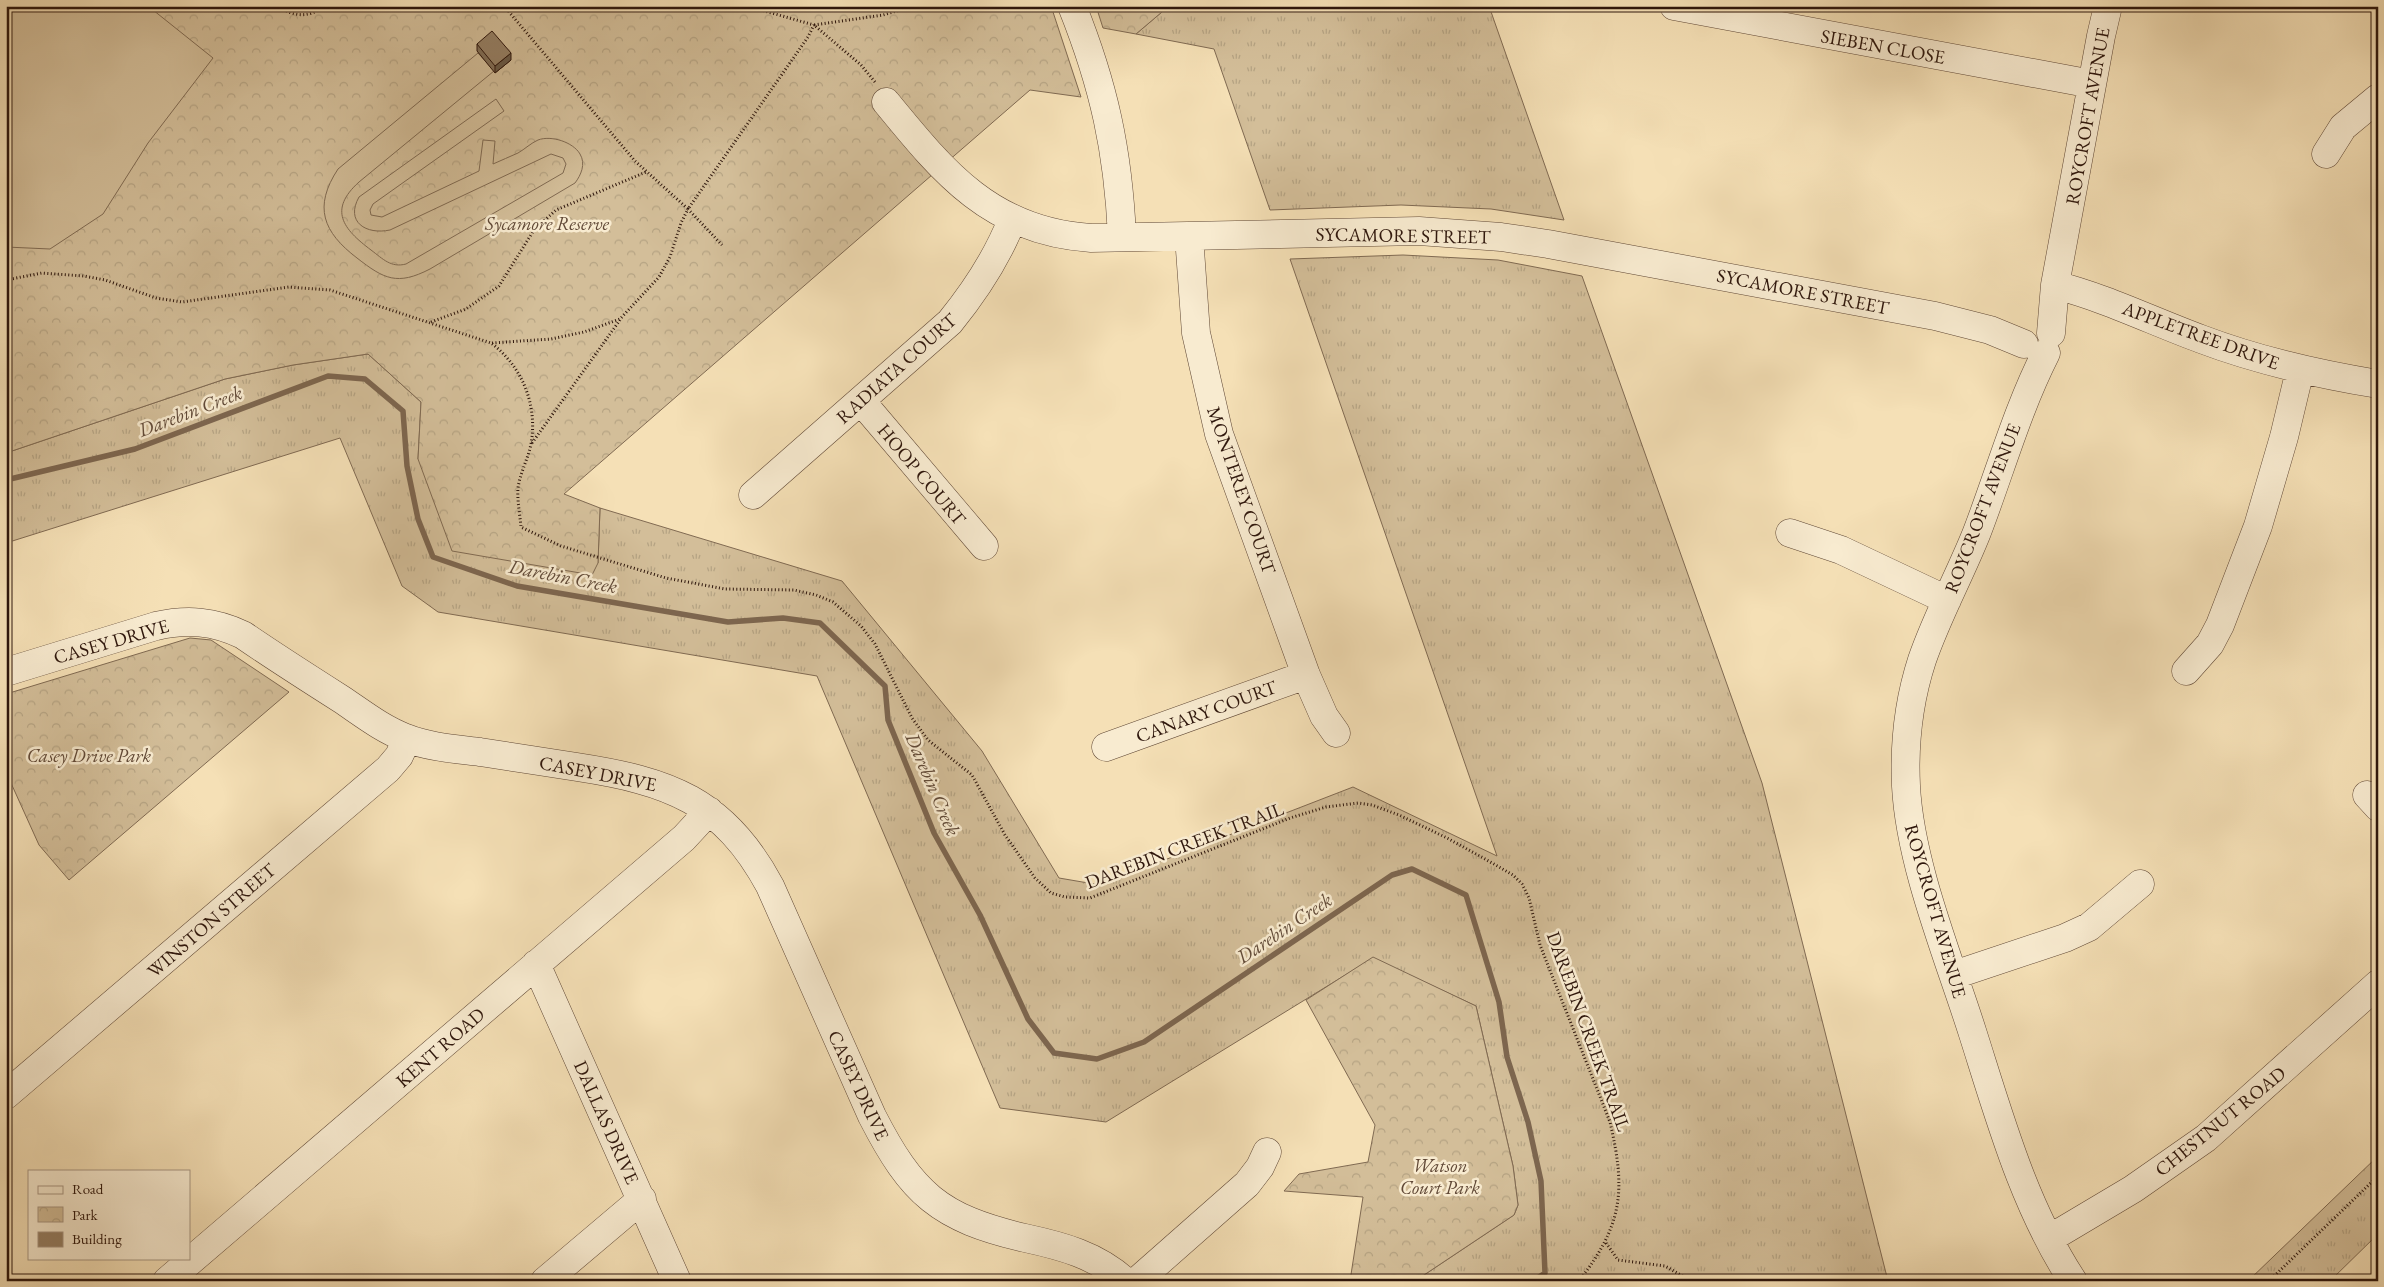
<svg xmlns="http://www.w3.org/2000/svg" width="2384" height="1287" viewBox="0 0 2384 1287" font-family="'EB Garamond',serif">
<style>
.grass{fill:url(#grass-tufts);stroke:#806a52}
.park{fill:url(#park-crowns);stroke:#806a52}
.garden{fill:#d3be99;stroke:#806a52}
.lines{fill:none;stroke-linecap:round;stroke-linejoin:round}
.stream{stroke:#7d664f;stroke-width:5.5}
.minor-casing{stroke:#604836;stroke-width:29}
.path{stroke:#2e160c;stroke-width:3;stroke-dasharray:1 2.5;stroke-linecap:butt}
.minor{stroke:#f8ebd0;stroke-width:28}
.wall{fill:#806d56;stroke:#2e160c}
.shaded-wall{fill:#685946;stroke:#2e160c}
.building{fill:#957f64;stroke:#2e160c}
.labels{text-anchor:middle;stroke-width:5;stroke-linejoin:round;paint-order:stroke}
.street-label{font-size:19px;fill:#2e160c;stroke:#f8ebd0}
.park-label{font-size:19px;font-style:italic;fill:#604836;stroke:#f8ebd0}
.water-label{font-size:20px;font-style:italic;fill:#624b39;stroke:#f8ebd0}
</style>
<defs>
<pattern id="grass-tufts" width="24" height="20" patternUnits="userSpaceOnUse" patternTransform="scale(1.25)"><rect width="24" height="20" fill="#d3be99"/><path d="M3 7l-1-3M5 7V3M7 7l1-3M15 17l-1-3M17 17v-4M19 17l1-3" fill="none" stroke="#b5a383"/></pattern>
<pattern id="park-crowns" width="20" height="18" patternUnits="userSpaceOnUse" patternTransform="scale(1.25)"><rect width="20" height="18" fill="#d3be99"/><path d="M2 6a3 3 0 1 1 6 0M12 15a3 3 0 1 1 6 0" fill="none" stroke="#b5a383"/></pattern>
</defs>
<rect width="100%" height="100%" fill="#f5e0b6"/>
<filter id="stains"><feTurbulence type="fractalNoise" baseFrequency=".004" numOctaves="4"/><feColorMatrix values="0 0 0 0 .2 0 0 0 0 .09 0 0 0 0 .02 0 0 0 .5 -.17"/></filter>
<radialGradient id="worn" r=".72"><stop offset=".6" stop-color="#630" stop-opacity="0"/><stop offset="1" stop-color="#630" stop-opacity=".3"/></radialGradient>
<path class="grass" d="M1169,6H1489L1564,220L1491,209L1401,205L1270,210L1214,49L1136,34Z
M1403,255L1498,260L1582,276L1762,783L1888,1281H1415L1514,1215L1518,1205L1513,1166L1476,1006L1373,958L1106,1122L1000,1108L817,676L438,612L402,586L340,438L6,543V453L225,379L293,365L368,354L421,402L418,459L598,563L600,508L842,581L982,751L1059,878L1100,885L1353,787L1497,856L1290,259Z
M2378,1156V1234L2330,1281H2248Z"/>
<path class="park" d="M6,6H1051L1081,97L1030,90L564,494L600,508L598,563L592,575L452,551L418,459L421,402L368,354L293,365L225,379L6,453Z
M1096,6H1169L1136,34L1103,28Z
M190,638L211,640L289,692L69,880L39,845L6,772V694Z
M1373,957L1476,1006L1513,1166L1518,1205L1514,1215L1415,1281H1350L1363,1197L1284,1191L1299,1174L1368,1162L1375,1125L1306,1000Z"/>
<path class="garden" d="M6,6H148L213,58L148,143L103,214L50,249L6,247Z
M478,53L494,71L359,182C328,210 343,229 371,250C383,259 391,268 406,264L563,173L566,164L563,158L551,154L390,230C366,235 345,222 359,197L496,99L504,111L373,204L370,210L371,215L382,217L479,171L483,140L495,141L493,164C501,160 510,157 518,153C525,149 531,143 538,140C551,135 573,142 580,154C586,164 581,175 575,183L430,269C397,286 384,279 357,258C323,232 313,207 338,169Z"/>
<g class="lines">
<path class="stream" d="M6,480L135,449L328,376L365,379L403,411L407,466L418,519L433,557L517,586L728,622L783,618L820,623L885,686L888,720L934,833L980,915L1028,1019L1054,1053L1097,1059L1144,1042L1392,875L1412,869L1466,895L1499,1002L1507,1057L1528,1122L1541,1181L1545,1273L1533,1281"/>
<g class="minor-casing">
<path id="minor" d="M1072,6C1104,86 1118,150 1122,236
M1674,6L2092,84
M886,102C944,173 992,232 1091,238L1419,231L1501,237L1548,244L1935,316L1990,330L2024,344
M2326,154L2343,127L2378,98
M1189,236L1196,333L1219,434L1306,675L1324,716L1336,733
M2055,285C2106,298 2152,321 2201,339C2259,361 2317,374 2378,384
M2051,333L2055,285L2101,36L2108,6
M2046,353C2017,410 2000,472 1977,532C1960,575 1937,616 1922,660C1909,700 1904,744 1906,786C1910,865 1949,958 1973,1034C2000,1119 2024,1206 2073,1281
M861,401L984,546
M753,495L950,322C976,290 997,258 1012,220
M1790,533L1841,550L1947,600
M2186,671L2210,644L2220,625L2258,526L2284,437L2300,370
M6,672L156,626C187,619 214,621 243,635C275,657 308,678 341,699C362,713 382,729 406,738C428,747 456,749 480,752C512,757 545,762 577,767C668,781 724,800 770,886L872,1116C912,1194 939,1218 1025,1238C1062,1246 1096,1255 1125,1281
M1106,747L1306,675
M2367,795L2378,807
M536,964L677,1281
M1954,975L2065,938L2089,927L2140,884
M6,1095L388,769L399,756L407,739
M2049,1239L2133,1189L2206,1138L2378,984
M167,1281L684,838L709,811
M545,1281L642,1199
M1137,1281L1247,1184L1260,1167L1267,1152"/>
</g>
<path class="path" d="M277,6C293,16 308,19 324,6
M504,6L635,161L688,209L808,37L814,25L747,6
M875,82L861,65L814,25L883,15L914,6
M6,280L42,273L84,276L105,280L156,298L182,302L289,287L330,290L491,343C522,366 538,405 531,444C528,459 520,473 518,488C517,500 520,515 521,527L561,546L666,578L725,589L794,590L816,595L833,602L861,626L875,644L912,718L928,740L972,775L1005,835L1035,878L1051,893L1065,897L1090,898L1290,818L1326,807L1358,803L1372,805L1399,815L1447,838L1485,859L1513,875L1522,884L1529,898L1540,945L1610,1122C1626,1191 1623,1224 1579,1281
M431,322L466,309L499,286L534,230L556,210L646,172
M492,343L551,339L584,332L620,319L659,277L670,257L681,223L688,209L722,245
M532,443L620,320
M1606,1243L1618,1260L1665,1266L1691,1281
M2269,1281L2378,1176"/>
<use href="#minor" class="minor"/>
</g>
<path class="wall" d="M477,44L511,60L495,73L477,51Z"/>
<path class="shaded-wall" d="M511,53V60L495,73V66Z"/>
<path class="building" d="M492,31L511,53L495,66L477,44Z"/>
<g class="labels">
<g class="street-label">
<text transform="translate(1883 46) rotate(10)" y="7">SIEBEN CLOSE</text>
<text transform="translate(2087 116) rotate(-80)" y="7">ROYCROFT AVENUE</text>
<text transform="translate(1403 235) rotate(1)" y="7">SYCAMORE STREET</text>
<text transform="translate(1803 291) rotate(11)" y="7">SYCAMORE STREET</text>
<text transform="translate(2201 335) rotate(20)" y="7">APPLETREE DRIVE</text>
<text transform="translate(896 368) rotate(-42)" y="7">RADIATA COURT</text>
<text transform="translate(922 474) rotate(50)" y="7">HOOP COURT</text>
<text transform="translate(1242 490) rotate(71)" y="7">MONTEREY COURT</text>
<text transform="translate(1982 508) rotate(-69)" y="7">ROYCROFT AVENUE</text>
<text transform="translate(111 641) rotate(-16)" y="7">CASEY DRIVE</text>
<text transform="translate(1206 711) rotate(-20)" y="7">CANARY COURT</text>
<text transform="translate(598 773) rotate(11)" y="7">CASEY DRIVE</text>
<text transform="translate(1184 845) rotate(-21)" y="7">DAREBIN CREEK TRAIL</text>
<text transform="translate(1936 911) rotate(74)" y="7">ROYCROFT AVENUE</text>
<text transform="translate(211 920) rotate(-41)" y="7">WINSTON STREET</text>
<text transform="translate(1589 1031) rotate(70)" y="7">DAREBIN CREEK TRAIL</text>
<text transform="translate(440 1047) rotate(-41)" y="7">KENT ROAD</text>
<text transform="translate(859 1085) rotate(65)" y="7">CASEY DRIVE</text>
<text transform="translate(2220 1121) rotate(-39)" y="7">CHESTNUT ROAD</text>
<text transform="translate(607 1122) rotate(66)" y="7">DALLAS DRIVE</text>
</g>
<g class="park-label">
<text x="547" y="230">Sycamore Reserve</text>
<text x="89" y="762">Casey Drive Park</text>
<text x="1440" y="1172">Watson<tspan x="1440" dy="22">Court Park</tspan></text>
</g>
<g class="water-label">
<text transform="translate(190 411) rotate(-21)" y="7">Darebin Creek</text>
<text transform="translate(563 576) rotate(11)" y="7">Darebin Creek</text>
<text transform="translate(933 784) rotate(67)" y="7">Darebin Creek</text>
<text transform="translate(1284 928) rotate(-34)" y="7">Darebin Creek</text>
</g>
</g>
<rect width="2384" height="1287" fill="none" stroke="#f5e0b6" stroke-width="25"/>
<rect x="8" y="8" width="2369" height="1272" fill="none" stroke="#2e160c" stroke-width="2.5"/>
<rect x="12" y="12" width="2359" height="1262" fill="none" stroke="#2e160c"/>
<rect x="28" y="1170" width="162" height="90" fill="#f8ebd0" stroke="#a79682"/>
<rect x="38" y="1186" width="25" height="8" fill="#f8ebd0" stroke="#a79682"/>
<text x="72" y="1194" font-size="15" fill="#2e160c">Road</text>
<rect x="38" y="1207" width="25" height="15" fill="url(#park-crowns)" stroke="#a79682"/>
<text x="72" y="1220" font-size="15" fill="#2e160c">Park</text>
<rect x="38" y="1232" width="25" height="15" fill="#957f64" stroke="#a79682"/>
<text x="72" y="1244" font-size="15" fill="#2e160c">Building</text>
<rect width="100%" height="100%" filter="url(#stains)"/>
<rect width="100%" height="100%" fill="url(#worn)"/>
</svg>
